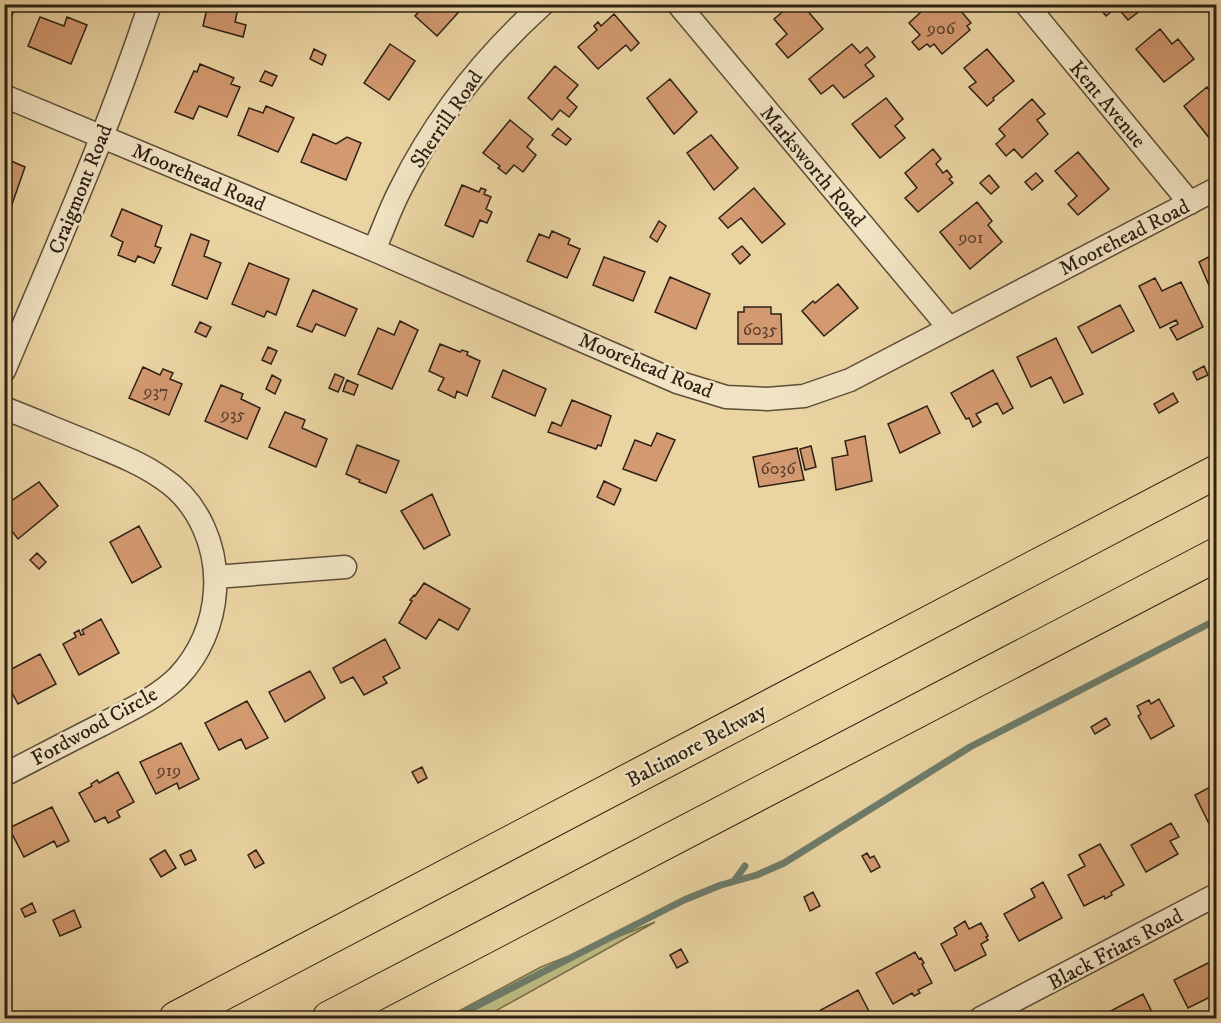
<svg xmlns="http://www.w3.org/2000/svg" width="1221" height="1023" viewBox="0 0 1221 1023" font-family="'IM FELL DW Pica',serif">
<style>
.green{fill:#bfba7f;stroke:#766e4a;stroke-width:1.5}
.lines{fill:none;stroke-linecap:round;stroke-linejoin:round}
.stream{stroke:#6d7c6b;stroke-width:7}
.building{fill:#d39970;stroke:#2d2115;stroke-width:1.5}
.minor-casing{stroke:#5c4e38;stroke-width:25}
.motorway-casing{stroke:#2d2115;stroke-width:35}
.minor{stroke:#f1e3c3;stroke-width:22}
.motorway{stroke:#ead4a2;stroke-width:33}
.labels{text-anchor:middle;stroke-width:5;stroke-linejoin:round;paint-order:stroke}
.number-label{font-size:18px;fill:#563f2c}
.street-label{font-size:21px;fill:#2d2115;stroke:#f1e3c3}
</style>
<rect width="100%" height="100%" fill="#ead4a2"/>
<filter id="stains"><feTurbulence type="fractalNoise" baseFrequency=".00333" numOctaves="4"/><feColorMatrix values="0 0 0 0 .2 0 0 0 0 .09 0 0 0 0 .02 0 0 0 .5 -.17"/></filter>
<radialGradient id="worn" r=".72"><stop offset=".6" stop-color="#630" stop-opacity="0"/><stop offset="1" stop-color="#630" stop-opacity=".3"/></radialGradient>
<path class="green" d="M655,922L483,1018H446L541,967Z"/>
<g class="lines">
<path class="stream" d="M734,881L745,866
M453,1018L684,900L721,885L757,875L784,863L970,747L1216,620"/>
</g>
<path class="building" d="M4,4H17L4,33Z
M208,4H239L235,22L246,25L243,37L203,26Z
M425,4H466L437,36L415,16Z
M792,4H811L806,9L823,29L788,58L776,44L787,34L774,19Z
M930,4H951L957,12L960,10L971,23L967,26L970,30L942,54L934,44L930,47L927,44L919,50L912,42L920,35L909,23L922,11L921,10L927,5L928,7Z
M1096,4H1149L1128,20L1117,7L1106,16Z
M614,14L639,43L631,51L626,45L598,69L578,47L597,30L594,26L598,22L601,26Z
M40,17L64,26L67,17L87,25L71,64L28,46Z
M1160,29L1172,44L1178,39L1194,59L1164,82L1136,49Z
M390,44L415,61L389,100L364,83Z
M852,44L860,53L867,47L875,57L865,65L874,76L844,98L833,85L821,94L809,79Z
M314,49L326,55L322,65L310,59Z
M987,49L1014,81L993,98L994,100L987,106L969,87L976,82L964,68Z
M200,64L234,78L231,84L240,87L227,117L199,106L193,119L175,112L194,71L197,72Z
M555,66L578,85L567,98L577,107L569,117L560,110L552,120L528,98Z
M265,71L277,76L272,86L260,81Z
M670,79L697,112L674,134L647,98Z
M1207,87L1216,98V142L1214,144L1184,106Z
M886,98L903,119L895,126L905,138L880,158L852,124Z
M1032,99L1045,114L1037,120L1048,134L1022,158L1014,149L1006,156L996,144L1005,136L999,129Z
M266,106L294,118L278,152L238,135L249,108L263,113Z
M510,120L533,139L527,147L536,155L523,172L514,165L506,174L498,168L500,166L483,153Z
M558,128L571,139L566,145L552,135Z
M313,134L336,144L347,137L361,143L346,180L301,162Z
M711,135L738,168L714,190L687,153Z
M933,149L941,159L936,164L943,173L947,170L952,177L949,179L953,183L918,212L905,198L917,188L905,173Z
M1078,152L1109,189L1078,215L1068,204L1077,196L1055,171Z
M4,158L25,167L9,213L4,211Z
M1036,173L1043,181L1032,190L1025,182Z
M989,175L999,187L991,194L980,183Z
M462,185L479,192L481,188L486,190L484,194L491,197L486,209L492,212L487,223L480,220L473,237L445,225Z
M754,188L785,224L762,243L741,218L728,228L719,218Z
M977,202L992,221L988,225L1002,242L970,269L940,232Z
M122,209L162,226L155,246L161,248L154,263L138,256L135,262L118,255L123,242L111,236Z
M659,221L666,226L657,242L650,237Z
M552,231L570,239L568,244L580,249L567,278L527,261L539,234L549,238Z
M191,234L209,241L204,256L221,263L207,299L172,285Z
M742,246L750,255L740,264L732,254Z
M1216,253V296L1214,297L1199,262Z
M604,257L645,272L633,301L593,285Z
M249,263L289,279L276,315L267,311L264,317L232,304Z
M670,277L710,294L696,329L655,312Z
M1155,278L1162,291L1181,282L1203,327L1177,340L1170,328L1178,324L1176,320L1160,328L1139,286Z
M838,284L858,308L824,336L802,311L813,301L815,303Z
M313,290L357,309L345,336L316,324L312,332L297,326Z
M1120,305L1134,331L1092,353L1078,327Z
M744,307H771V314H781L782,344H738V312H744Z
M400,321L418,330L392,389L358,374L378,328L394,335Z
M200,322L211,327L206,337L195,332Z
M1056,338L1083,394L1064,403L1051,377L1031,387L1017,357Z
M440,344L460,352L462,350L468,352L467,355L480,361L467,396L457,391L455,398L438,390L444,378L429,371Z
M268,347L277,351L271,364L262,360Z
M1204,366L1208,375L1197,380L1193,372Z
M143,367L160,375L163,369L173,373L170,379L182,384L169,415L129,398Z
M503,370L546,389L535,416L492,397Z
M993,370L1013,408L1003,414L997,403L976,414L981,422L973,427L969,418L966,419L951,393Z
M335,374L344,378L338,392L329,388Z
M272,375L281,380L275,394L266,389Z
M347,380L358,385L354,395L343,391Z
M221,385L243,394L241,399L260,408L247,439L205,421Z
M1173,393L1178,402L1159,413L1154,404Z
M572,400L611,416L601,446L598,445L596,449L548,432L552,422L561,426Z
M927,406L940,433L900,453L888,424Z
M285,412L305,420L302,428L327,439L316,467L269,447Z
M657,433L675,440L656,481L623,469L635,440L651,446Z
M865,436L872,481L836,490L832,458L848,455L845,441Z
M357,445L399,461L386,493L359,482L360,480L346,474Z
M811,446L816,467L805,470L800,449Z
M797,448L804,480L759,487L753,457Z
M604,481L621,489L614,505L597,497Z
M39,482L58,506L18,539L4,521V506Z
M432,494L450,535L424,549L401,511Z
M139,526L161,567L132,583L110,542Z
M37,553L46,562L39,569L30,560Z
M424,583L470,609L458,630L439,619L426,639L399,623L412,601L410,600L414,595L415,596Z
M101,619L119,653L79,675L63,644L76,637L74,633L79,630L81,635L84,634L82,630Z
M385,639L400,668L383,677L387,683L364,695L353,677L341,683L333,668Z
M40,654L56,684L18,704L4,678V673Z
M310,671L325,698L285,722L269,692Z
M1159,699L1174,726L1151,739L1138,716L1141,714L1137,706L1149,700L1151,704Z
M247,701L268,738L246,749L241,739L219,750L205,723Z
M1106,718L1110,725L1095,734L1091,727Z
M181,743L199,779L179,789L177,783L156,794L140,762Z
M422,767L427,778L418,783L412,772Z
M118,772L134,802L117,811L120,817L108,823L105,817L95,822L79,793L92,786L91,784L97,780L99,783Z
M1216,784V832L1214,834L1195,795Z
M52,807L69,841L57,847L54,841L24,857L9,828Z
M1171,823L1179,837L1170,841L1178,854L1146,872L1131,845Z
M1100,844L1124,885L1111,892L1112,895L1105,899L1104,896L1084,906L1068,875L1085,866L1079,855Z
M165,850L176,868L161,877L150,859Z
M191,850L196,860L185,865L180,855Z
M256,850L264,863L255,868L248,855Z
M867,853L870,858L874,856L880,867L871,872L862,856Z
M1043,882L1062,918L1019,941L1004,914L1035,897L1031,889Z
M813,892L820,906L810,911L804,897Z
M32,903L36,912L25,917L21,909Z
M74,910L81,927L60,936L53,920Z
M965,921L969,929L981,923L988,936L986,937L988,940L981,944L986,955L955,971L941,944L957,935L954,928Z
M681,949L688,962L677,968L670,955Z
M915,952L919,959L921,958L924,963L922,964L932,983L918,990L920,993L914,996L912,993L893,1004L876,973Z
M1216,959V1002L1212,996L1188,1008L1174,980Z
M858,990L872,1017L869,1018H820L817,1012Z
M1143,994L1155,1018H1105L1103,1015Z"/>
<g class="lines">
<g class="minor-casing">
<path id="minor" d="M678,4L949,328
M1026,4L1190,203
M4,96L374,250L677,382L726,397L767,399L804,396L850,380L1216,189
M374,250C383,230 390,209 400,190C435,119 484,57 543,4
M4,371C55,250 109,129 150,4
M4,408C32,419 60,431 88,442C114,453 139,462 162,478C199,502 218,548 215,591C213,623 200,654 178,677C157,698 127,711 101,725C69,741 37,758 4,775
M216,577L345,567
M981,1018L1216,895"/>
</g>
<g class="motorway-casing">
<path id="motorway" d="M176,1018L1216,472
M329,1018L1216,555"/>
</g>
<use href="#minor" class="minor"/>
<use href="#motorway" class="motorway"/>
</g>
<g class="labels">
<g class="number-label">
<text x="941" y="34">906</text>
<text x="971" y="243">901</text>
<text x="760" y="335">6035</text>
<text x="156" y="397">937</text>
<text x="233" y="420">935</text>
<text x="778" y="474">6036</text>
<text x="169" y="776">919</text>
</g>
<g class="street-label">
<text transform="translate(1108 104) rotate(50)" y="7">Kent Avenue</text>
<text transform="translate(446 119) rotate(-56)" y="7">Sherrill Road</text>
<text transform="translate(813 166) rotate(50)" y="7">Marksworth Road</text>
<text transform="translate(199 177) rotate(23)" y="7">Moorehead Road</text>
<text transform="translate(80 189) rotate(-68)" y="7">Craigmont Road</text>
<text transform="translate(1124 237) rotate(-27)" y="7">Moorehead Road</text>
<text transform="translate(646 365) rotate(22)" y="7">Moorehead Road</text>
<text transform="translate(94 726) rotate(-29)" y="7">Fordwood Circle</text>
<text transform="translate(696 745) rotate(-28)" y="7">Baltimore Beltway</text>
<text transform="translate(1115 949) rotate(-28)" y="7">Black Friars Road</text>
</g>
</g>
<rect width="1221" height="1023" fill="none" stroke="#ead4a2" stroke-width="24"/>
<rect x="6" y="6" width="1209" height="1011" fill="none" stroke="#2d2115" stroke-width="3"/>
<rect x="12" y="12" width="1197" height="999" fill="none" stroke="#2d2115" stroke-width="1.5"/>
<rect width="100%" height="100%" filter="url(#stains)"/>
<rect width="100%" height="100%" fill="url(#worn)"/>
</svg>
